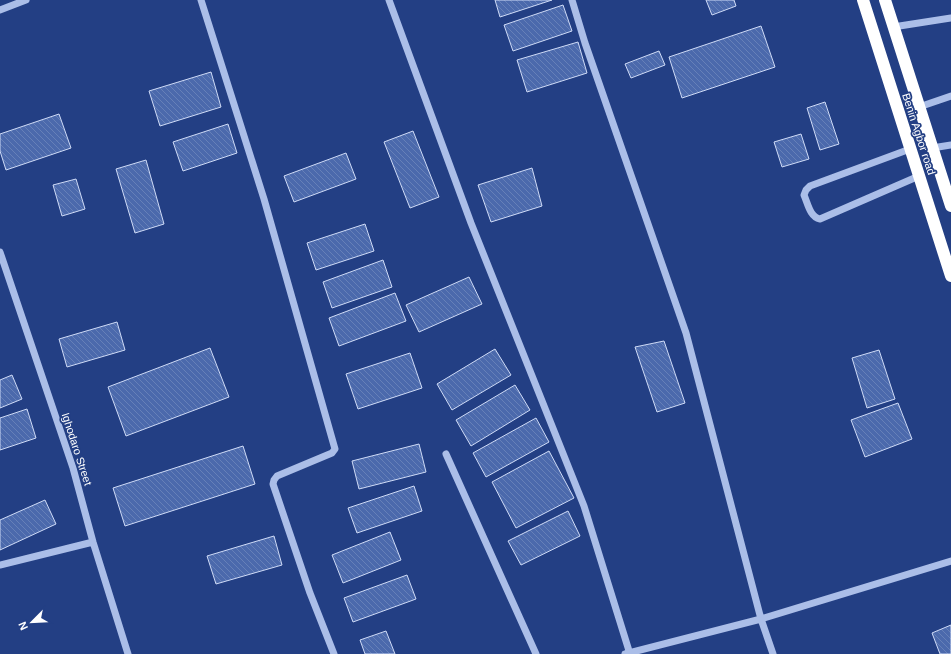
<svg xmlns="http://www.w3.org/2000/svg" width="951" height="654" viewBox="0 0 951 654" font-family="Helvetica,sans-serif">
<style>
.building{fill:url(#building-back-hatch);stroke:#cfdbf7}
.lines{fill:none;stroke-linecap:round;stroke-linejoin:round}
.minor{stroke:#abbee8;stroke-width:7}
.highway{stroke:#fff;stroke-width:12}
.labels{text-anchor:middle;stroke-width:3.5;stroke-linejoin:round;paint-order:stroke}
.street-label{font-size:11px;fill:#fff;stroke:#233f84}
</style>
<defs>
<pattern id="building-back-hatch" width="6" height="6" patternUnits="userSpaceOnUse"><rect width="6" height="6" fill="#4b69ac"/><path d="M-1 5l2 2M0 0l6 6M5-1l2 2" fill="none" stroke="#6680b8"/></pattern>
</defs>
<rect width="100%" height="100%" fill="#233f84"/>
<path class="building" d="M495,0H552L500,17Z
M706,0H734L736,6L712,15Z
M563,5L572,31L513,51L504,25Z
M761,26L775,67L682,98L669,57Z
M578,42L587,73L527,92L517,60Z
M659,51L665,65L631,78L625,64Z
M211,72L221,107L160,126L149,91Z
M825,102L839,144L820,150L807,108Z
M59,114L71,148L6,170L0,151V134Z
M228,124L237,153L183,171L173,142Z
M413,131L439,197L410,208L384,142Z
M801,134L809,159L782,167L774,142Z
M346,153L356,179L294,202L284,176Z
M146,160L164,224L135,233L116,169Z
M532,168L542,206L491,222L478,185Z
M76,179L85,209L62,216L53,185Z
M365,224L374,251L316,270L307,243Z
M383,260L392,287L332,308L323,282Z
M469,277L482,304L419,332L406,305Z
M395,293L406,321L339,346L329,318Z
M117,322L125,350L67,367L59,339Z
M664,341L685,403L657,412L635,347Z
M210,348L229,397L126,436L108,387Z
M495,349L511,375L452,410L437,384Z
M879,350L895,399L867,408L852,358Z
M410,353L422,388L358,409L346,374Z
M12,375L22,399L0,408V380Z
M515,385L530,410L471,446L456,420Z
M898,403L912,439L865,457L851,420Z
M27,409L36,438L0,450V418Z
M536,418L549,442L486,477L473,453Z
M419,444L426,472L359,489L352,461Z
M243,446L255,484L125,526L113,488Z
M549,451L574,498L516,528L492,482Z
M414,486L422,511L357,533L348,508Z
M45,500L56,524L0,550V520Z
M568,511L580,536L521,565L508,541Z
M390,532L401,560L343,583L332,555Z
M274,536L282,565L216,584L207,556Z
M407,575L416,599L353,622L344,598Z
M951,625V654H940L932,633Z
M386,631L395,654H365L360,640Z"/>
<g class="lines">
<path class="minor" d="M201,0L264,199L335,449L332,453L277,476L274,480L273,484L310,593L334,654
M389,0L471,223L584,506L630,654
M572,0L585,43L686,333L761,619L773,654
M0,10L26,0
M893,27L951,18
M919,107L951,96
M932,148L951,145
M910,149L810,186L806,190L804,195C808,204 810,217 820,219L919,176
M0,252L73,468L93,542L128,654
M446,454L536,654
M0,565L93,542
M625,654L761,619L951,561"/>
<path class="highway" d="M863,0L951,276
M885,0L951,206"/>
</g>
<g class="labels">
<g class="street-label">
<text transform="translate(919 134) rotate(72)" y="4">Benin Agbor road</text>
<text transform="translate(77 449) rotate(72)" y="4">Ighodaro Street</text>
</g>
</g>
<g transform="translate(32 622) rotate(246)" stroke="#233f84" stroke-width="3" paint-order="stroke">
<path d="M0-3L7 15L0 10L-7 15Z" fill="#ffffff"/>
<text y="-6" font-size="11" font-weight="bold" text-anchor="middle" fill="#ffffff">N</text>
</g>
</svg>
